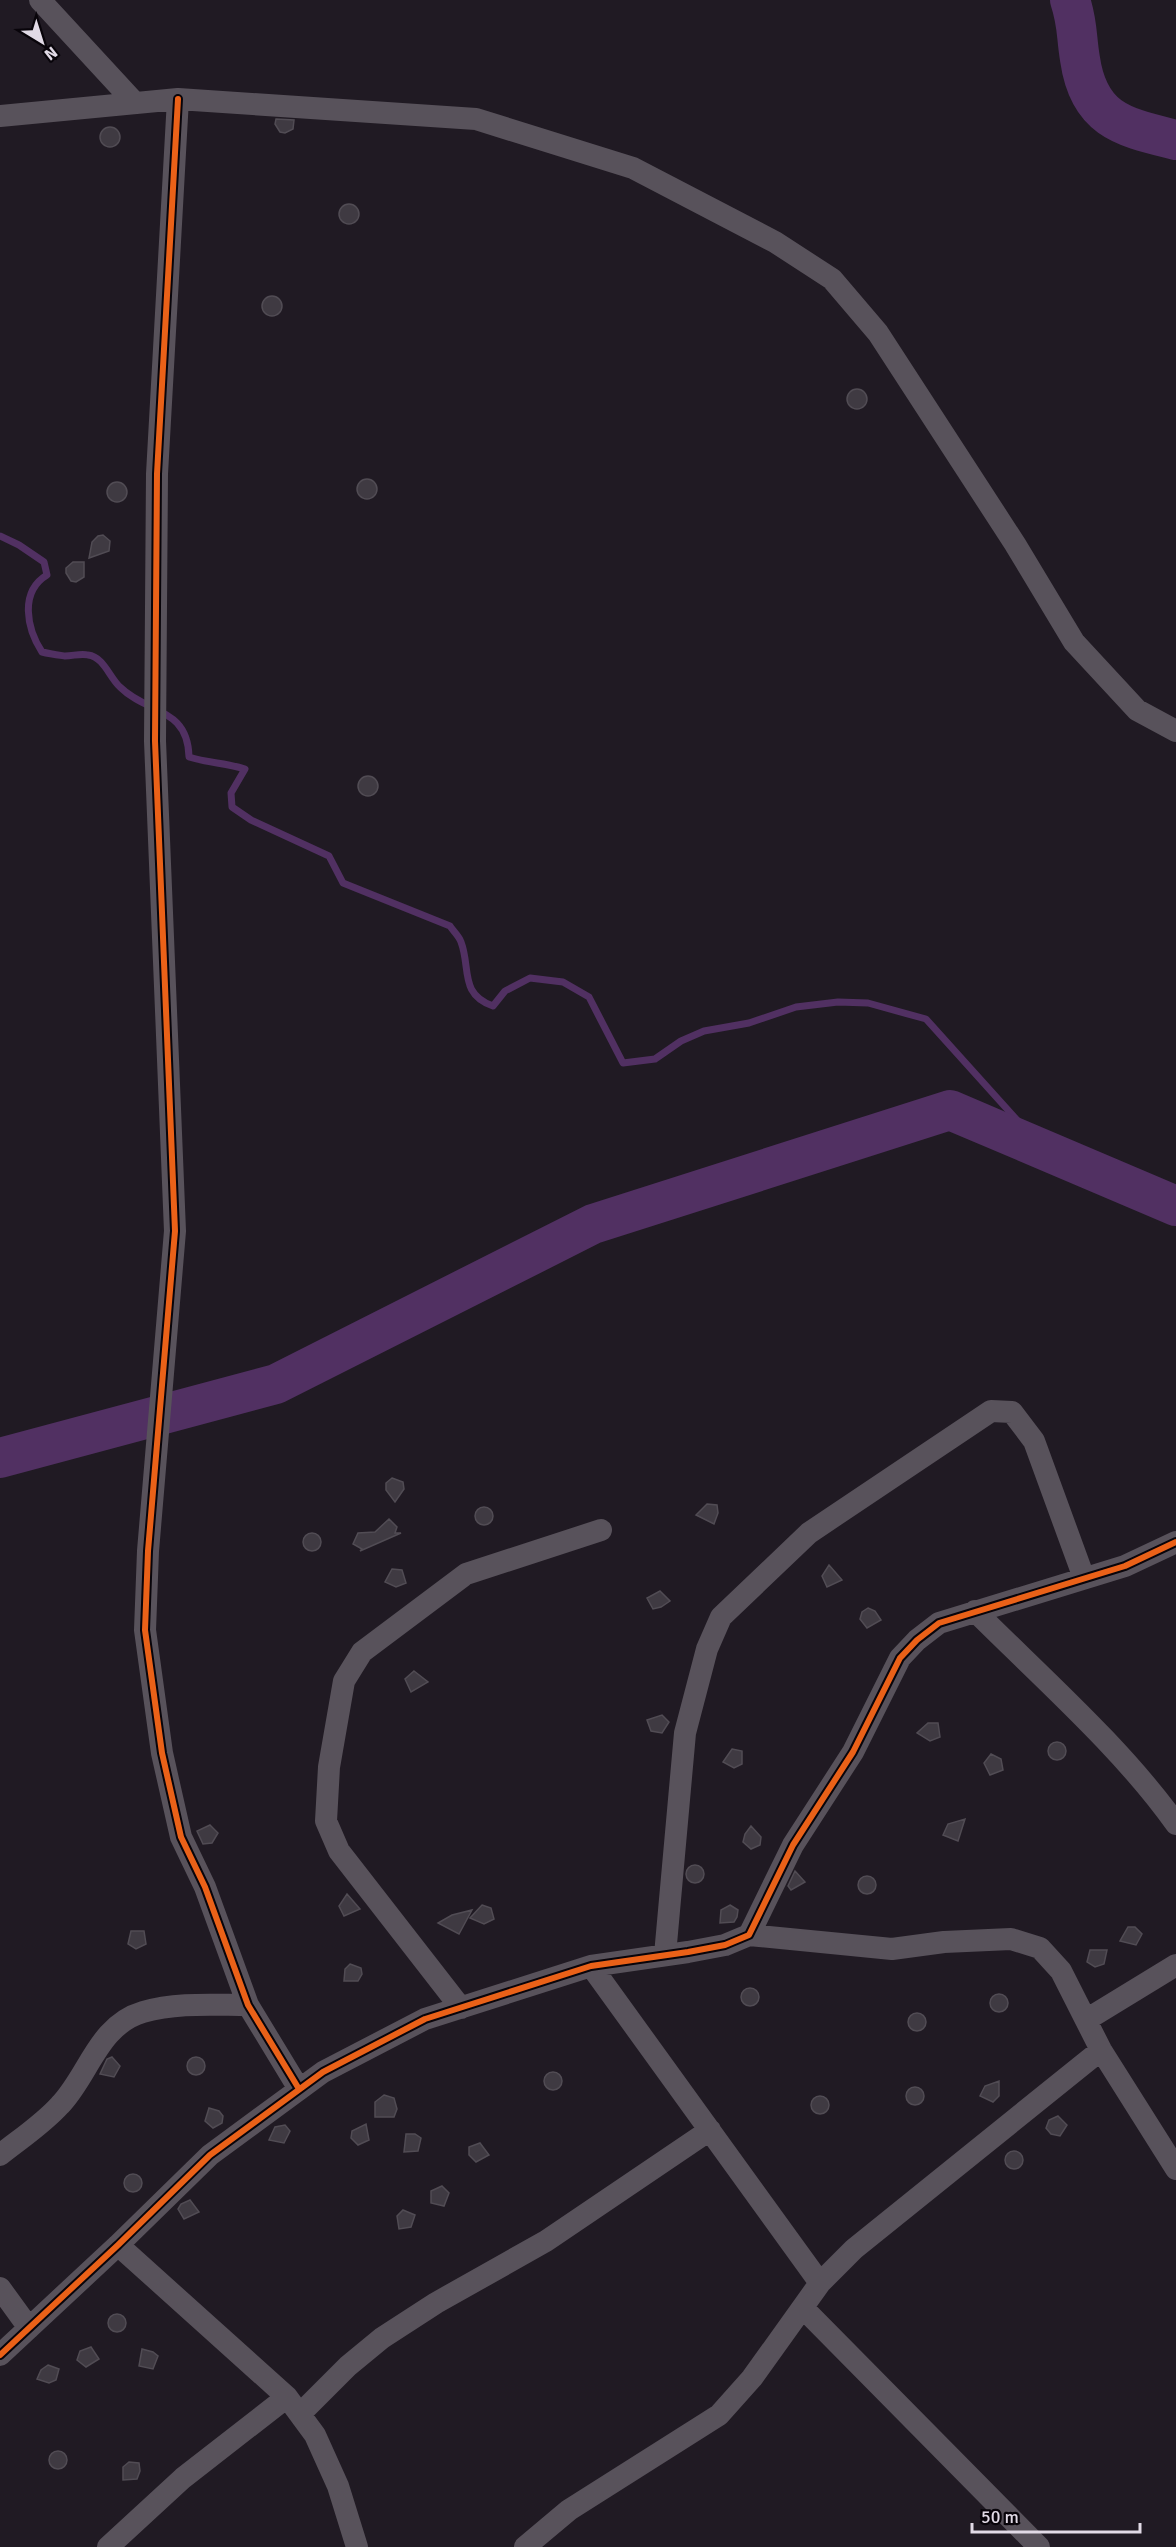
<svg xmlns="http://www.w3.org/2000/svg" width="1176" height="2547" viewBox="0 0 1176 2547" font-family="Signika,sans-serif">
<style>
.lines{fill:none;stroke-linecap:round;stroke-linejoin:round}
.stream{stroke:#513062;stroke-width:7}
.river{stroke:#513062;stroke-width:40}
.building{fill:#3f3a42;stroke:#514c54;stroke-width:1.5}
.minor{stroke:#58525b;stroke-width:22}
.cycleway-casing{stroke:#08040a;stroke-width:10}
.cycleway{stroke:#ea6118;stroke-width:6}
</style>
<rect width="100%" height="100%" fill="#201a23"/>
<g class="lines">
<path class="stream" d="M0,536L19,545L44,562L47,575C19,592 27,629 42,652C50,654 58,655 65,656C73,656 81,653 88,655C104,657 109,677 120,687C147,714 188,707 189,757C208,763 227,763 245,769L231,793L232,807L251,820L329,856L343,883L450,926C453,931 459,936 461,942C471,968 459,994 493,1006L505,991L530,978L563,982L589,997L623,1063L655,1059L681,1041L704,1031L749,1023L796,1007L838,1002L868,1003L926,1019L1044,1150"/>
<path class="river" d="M1070,0C1078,24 1076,35 1080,59C1089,121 1124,127 1176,140
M0,1458L276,1384L593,1224L950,1110L1176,1206"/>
</g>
<path class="building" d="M276,119L294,120L293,129L285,133L280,132L275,124Z
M100 137a10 10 0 1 1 20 0a10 10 0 1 1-20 0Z
M339 214a10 10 0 1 1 20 0a10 10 0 1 1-20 0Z
M262 306a10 10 0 1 1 20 0a10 10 0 1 1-20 0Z
M847 399a10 10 0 1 1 20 0a10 10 0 1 1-20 0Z
M357 489a10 10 0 1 1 20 0a10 10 0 1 1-20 0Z
M107 492a10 10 0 1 1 20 0a10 10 0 1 1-20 0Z
M103,535L110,541L109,551L89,558L92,542L98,536Z
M73,562H84V577L76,582L71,581L66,573V568Z
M358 786a10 10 0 1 1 20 0a10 10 0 1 1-20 0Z
M392,1478L403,1482L404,1489L395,1502L386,1490V1483Z
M707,1504L717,1505L718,1513L714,1524L696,1515Z
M475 1516a9 9 0 1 1 18 0a9 9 0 1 1-18 0Z
M389,1519L397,1527L395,1533H401L360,1551L362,1549L353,1544L358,1533L375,1532Z
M303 1542a9 9 0 1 1 18 0a9 9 0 1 1-18 0Z
M829,1565L842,1580L827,1587L822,1576Z
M392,1569L402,1570L406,1583L396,1587L385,1582Z
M660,1591L670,1601L661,1607L653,1609L647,1598Z
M868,1608L875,1611L881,1620L867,1628L860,1619L862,1612Z
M414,1671L428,1682L411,1692L405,1679Z
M662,1715L669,1722L662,1733L651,1731L647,1720Z
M928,1723H938L940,1737L930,1741L917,1733Z
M1048 1751a9 9 0 1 1 18 0a9 9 0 1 1-18 0Z
M732,1749L742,1751V1764L734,1768L723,1762Z
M991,1754L1001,1759L1003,1770L990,1775L984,1763Z
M965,1819L958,1841L943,1835L948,1824Z
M210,1825L218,1833L212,1843L203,1844L197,1831Z
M751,1826L761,1837L760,1845L751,1849L743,1842L745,1834Z
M686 1874a9 9 0 1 1 18 0a9 9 0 1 1-18 0Z
M795,1871L805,1882L791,1890L788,1886Z
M858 1885a9 9 0 1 1 18 0a9 9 0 1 1-18 0Z
M347,1894L360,1909L344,1916L339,1906Z
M482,1905L491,1908L494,1919L484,1924L470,1918Z
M730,1905L738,1910L737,1917L734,1922L720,1923L721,1910Z
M472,1910L459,1934L438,1923L452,1915Z
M1128,1927H1135L1142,1934L1136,1945L1120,1941Z
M131,1931H144L146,1944L136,1949L128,1944Z
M1090,1950H1107L1104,1964L1095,1967L1087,1962Z
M350,1964L361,1968L362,1974L358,1981H344L345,1969Z
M741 1997a9 9 0 1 1 18 0a9 9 0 1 1-18 0Z
M990 2003a9 9 0 1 1 18 0a9 9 0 1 1-18 0Z
M908 2022a9 9 0 1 1 18 0a9 9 0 1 1-18 0Z
M187 2066a9 9 0 1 1 18 0a9 9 0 1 1-18 0Z
M112,2057L120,2066L114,2077L100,2074L107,2059Z
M544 2081a9 9 0 1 1 18 0a9 9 0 1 1-18 0Z
M999,2081V2096L993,2102L980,2096L985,2086Z
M906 2096a9 9 0 1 1 18 0a9 9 0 1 1-18 0Z
M384,2095L394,2098L397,2109L394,2117H375V2102Z
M811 2105a9 9 0 1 1 18 0a9 9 0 1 1-18 0Z
M209,2108L219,2111L223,2116L222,2123L213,2128L205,2121Z
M1058,2116L1067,2125L1060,2136L1051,2134L1046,2128L1049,2120Z
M366,2124L369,2140L358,2145L351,2138L352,2131Z
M285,2125L290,2131L284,2143L269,2140L275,2127Z
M406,2134H415L421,2138L418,2151L404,2152Z
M480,2143L489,2155L476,2162L469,2155V2147Z
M1005 2160a9 9 0 1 1 18 0a9 9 0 1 1-18 0Z
M124 2183a9 9 0 1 1 18 0a9 9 0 1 1-18 0Z
M442,2186L449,2193L444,2206L431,2203V2191Z
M190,2200L199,2212L184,2219L178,2209L181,2204Z
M403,2210L415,2215L411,2227L399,2229L397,2216Z
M108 2323a9 9 0 1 1 18 0a9 9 0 1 1-18 0Z
M91,2347L99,2359L86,2367L77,2360L80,2351Z
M142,2349L153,2352L158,2356L153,2369L139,2366Z
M48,2365L59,2369L56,2380L49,2383L37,2379L41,2370Z
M49 2460a9 9 0 1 1 18 0a9 9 0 1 1-18 0Z
M129,2462L139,2463L140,2471L137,2479L123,2480V2467Z"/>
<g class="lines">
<path class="minor" d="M40,0L135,103
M178,99L157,474L155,741L175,1231L148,1551L145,1630L162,1753L181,1837L205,1887L248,2005L299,2089
M0,116L178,99L476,119L633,168L775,242L832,279L878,333L1015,544L1074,642L1137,710L1176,731
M975,1611C1040,1676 1123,1749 1176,1824
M749,1935L892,1949L944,1942L1011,1939L1040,1948L1061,1971L1101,2050L1176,2169
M665,1955L685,1733L707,1649L721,1617L809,1533L991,1411L1012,1412L1034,1441L1084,1578
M591,1966L820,2283
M461,2008L339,1851L326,1821L329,1767L344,1681L362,1652L466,1574L601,1530
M1086,2020L1176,1965
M0,2155C20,2139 43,2124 60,2105C89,2075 98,2025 143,2012C177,2002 213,2005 248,2005
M118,2245L287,2397L315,2435L338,2486L357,2547
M0,2288L29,2328
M803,2308L1039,2547
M0,2355L118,2245L210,2155L323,2072L425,2019L591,1966L688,1952L725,1945L749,1935L793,1845L853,1752L900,1658L917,1640L939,1623L1125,1566L1176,1542
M300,2414L348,2366L382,2338L436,2303L546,2241L710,2130
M108,2547L183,2478L287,2397
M525,2547L569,2510L719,2415L752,2378L820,2283L854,2249L1101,2050"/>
<g class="cycleway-casing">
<path id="cycleway" d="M178,99L157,474L155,741L175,1231L148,1551L145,1630L162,1753L181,1837L205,1887L248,2005L299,2089
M0,2355L118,2245L210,2155L323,2072L425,2019L591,1966L688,1952L725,1945L749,1935L793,1845L853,1752L900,1658L917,1640L939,1623L1125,1566L1176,1542"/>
</g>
<use href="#cycleway" class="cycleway"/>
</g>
<g transform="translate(42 42) rotate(142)" stroke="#08040a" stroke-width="4.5" paint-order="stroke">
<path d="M0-4.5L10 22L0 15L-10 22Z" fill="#e1dae6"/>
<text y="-9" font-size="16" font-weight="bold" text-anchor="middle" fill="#e1dae6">N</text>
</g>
<path d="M972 2523v9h168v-9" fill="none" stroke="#e1dae6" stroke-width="3"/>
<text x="981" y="2523" font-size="18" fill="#e1dae6" stroke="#08040a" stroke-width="4.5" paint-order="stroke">50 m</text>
</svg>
